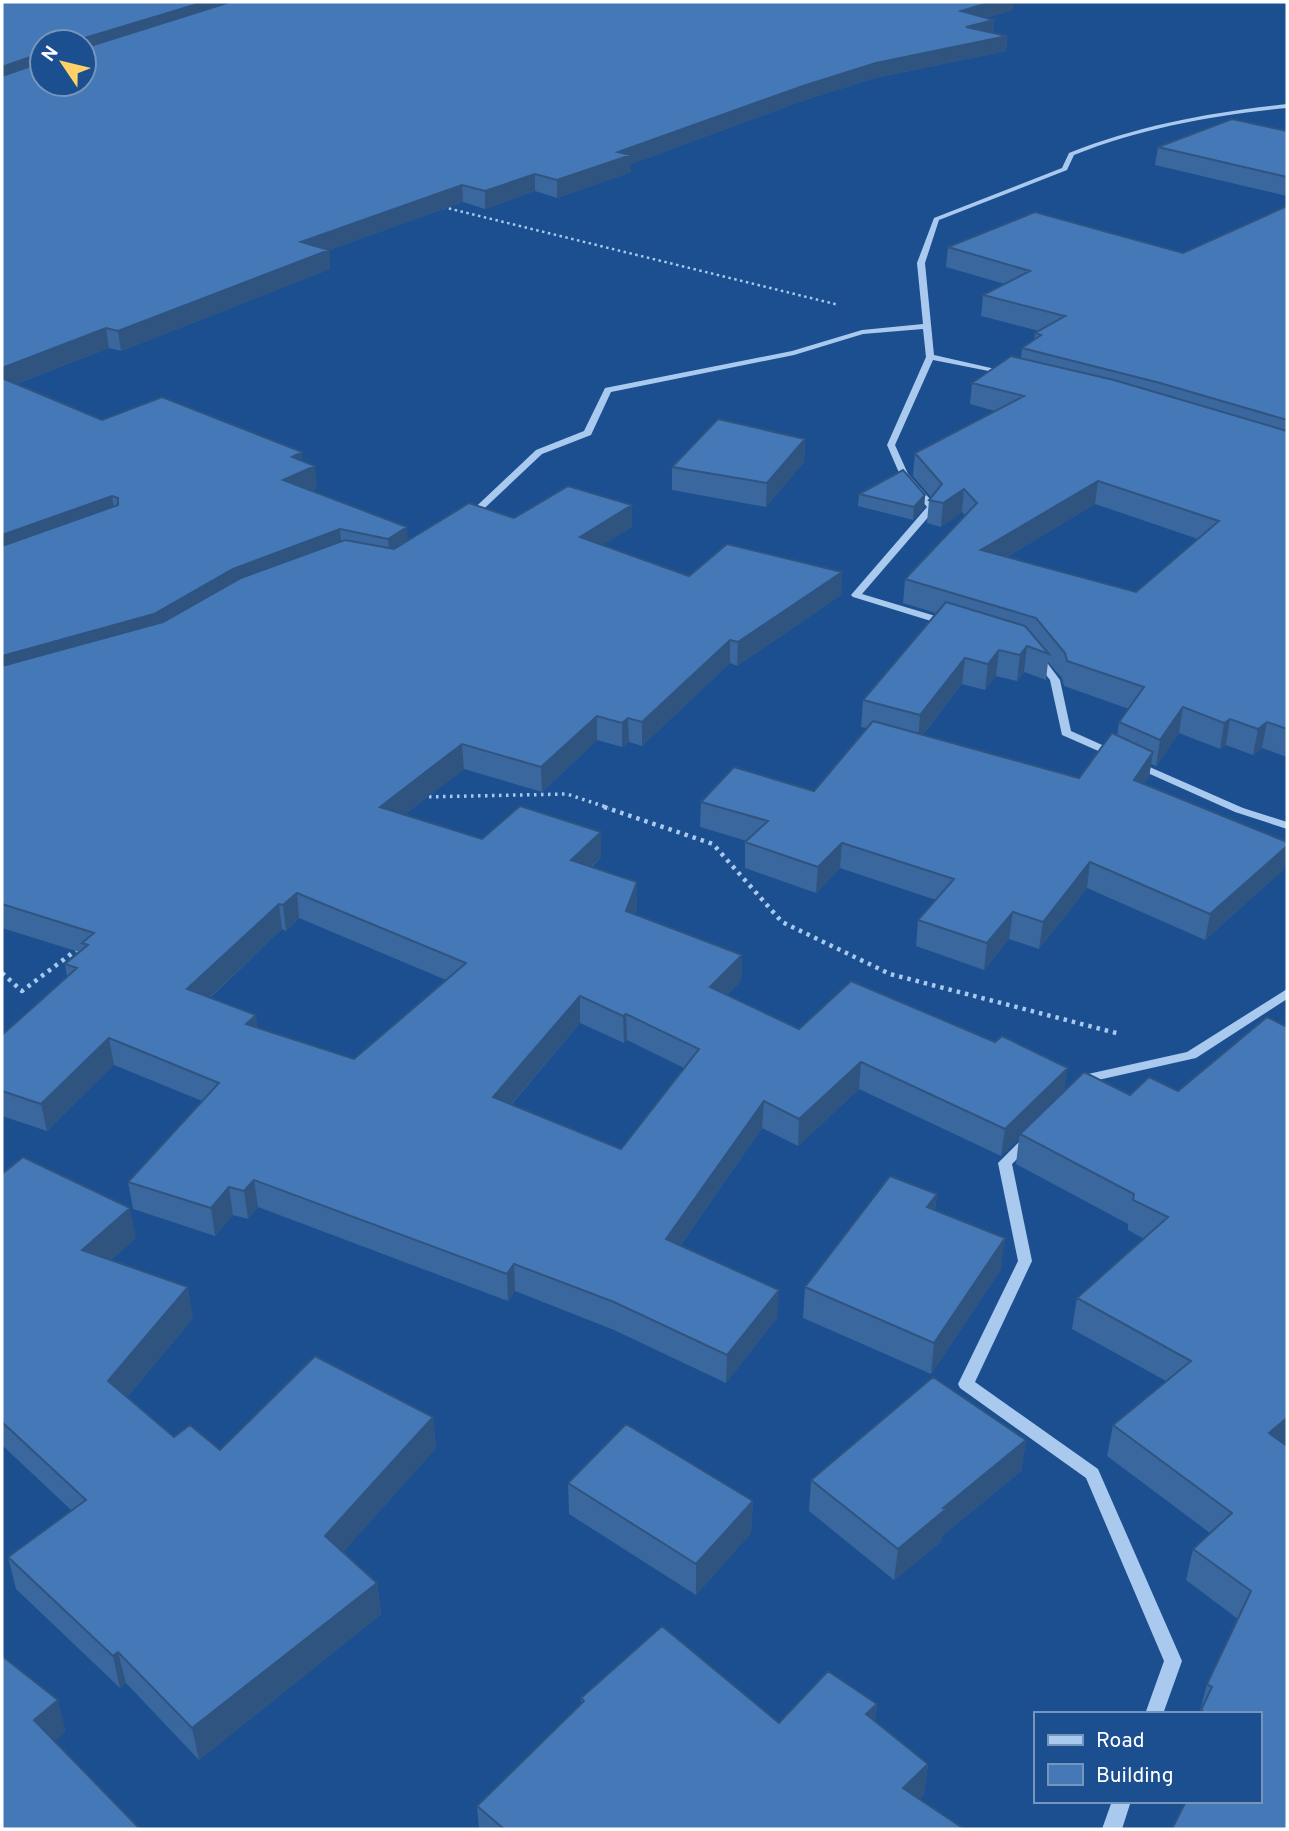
<svg xmlns="http://www.w3.org/2000/svg" width="1289" height="1831" viewBox="0 0 1289 1831" font-family="Overpass,sans-serif">
<style>
.lines{fill:none;stroke-linecap:round;stroke-linejoin:round}
.path-far2{stroke:#a9c9ee;stroke-width:2.5;stroke-dasharray:2.5 3.5;stroke-linecap:butt}
.path-far1{stroke:#a9c9ee;stroke-width:3.5;stroke-dasharray:2.5 4.5;stroke-linecap:butt}
.path{stroke:#a9c9ee;stroke-width:4.5;stroke-dasharray:3.5 5;stroke-linecap:butt}
.minor{fill:#a9c9ee;fill-rule:evenodd}
.wall{fill:#3a679d;fill-rule:evenodd}
.shaded-wall{fill:#305480}
.building{fill:#4478b7;stroke:#305480;stroke-width:2;fill-rule:evenodd}
</style>
<rect width="100%" height="100%" fill="#1b4f8f"/>
<g class="lines">
<path class="path-far2" d="M443,207L839,305"/>
<path class="path-far1" d="M422,797L567,794L609,808"/>
<path class="path" d="M604,807L713,844L782,922L890,974L1120,1034
M2,973L22,991L79,948"/>
<path class="minor" d="M1287,104V108C1214,115 1142,128 1074,155L1067,170L939,220L925,263L934,355L1013,373L1009,375L933,360L895,445L908,474L937,507L862,594L952,621V625H944L853,597L851,595L927,507L900,475L887,445L926,357L923,329L863,334L794,355L611,392L591,435L542,454L472,520H466L464,518L536,450L584,431L605,388L792,351L862,330L923,324L917,263L934,218L1062,168L1069,153C1139,125 1212,112 1287,104Z
M1038,655L1042,656L1060,680L1071,731L1120,753L1122,755L1120,757H1112L1062,735L1050,680L1033,658Z
M1136,761L1243,808L1287,822V829L1235,812L1132,766L1130,764L1132,762Z
M1287,989V999L1196,1058L1098,1080C1091,1087 1087,1094 1077,1091L1075,1088L1088,1074L1187,1052Z
M1029,1135L1034,1137L1036,1140L1012,1164L1032,1261L975,1382L1098,1469L1182,1661L1163,1714H1145L1164,1661L1086,1478L960,1388L958,1384L1018,1261L998,1163L1024,1137Z
M1112,1801H1131L1122,1829H1102Z"/>
</g>
<path class="wall" d="M2,2H1013V10L985,18L994,20L993,33L1007,36L1006,51L875,78L802,101L631,164V172L557,198L535,191L485,209L463,202L329,250L330,269L121,351L109,348L16,384L102,420L303,461L317,487L310,491L408,540L514,518L632,505V527L602,545L689,576L842,572L841,595L737,666L730,663L642,746L629,742L622,747L597,740L542,792L464,769L404,815L482,839L601,857L592,867L637,882V908L635,914L742,955L741,981L727,995L799,1029L1064,1091L1130,1095L1178,1091L1287,1027V1442L1285,1444L1259,1714H1199L1207,1684L1238,1619L1186,1580L1193,1549L1210,1533L1107,1456L1113,1425L1166,1381L1072,1329L1077,1298L1144,1239L1128,1230V1224L1016,1164L1019,1138L1001,1156L859,1089L798,1146L762,1128L680,1246L777,1318L726,1383L614,1330L515,1291L508,1301L258,1207L248,1219L233,1215L215,1236L133,1209L128,1182L202,1101L114,1065L47,1131L2,1116V1035L67,977L65,964L79,952L2,928ZM299,918L446,980L354,1059L258,1028L210,998L282,929L286,931ZM580,1023L624,1043L627,1040L684,1068L621,1149L511,1105Z
M1287,131V196L1155,165L1158,147Z
M1287,206V757L1262,748L1253,755L1226,745L1220,749L1179,733L1156,766L1151,764L1149,777L1144,784L1284,869L1205,940L1087,888L1039,949L1009,939L984,970L916,946L918,920L936,900L840,868L816,893L745,868V842L747,841L700,827L701,802L814,791L867,728L861,727L863,700L936,613L903,603L905,579L965,515L962,512L941,527L927,523L929,500L931,497L913,476L915,453L995,411L970,404L972,383L1021,358L1022,348L1034,340L1035,333L1039,331L981,316L983,295L1005,284L946,267L948,247L1183,253ZM1095,504L1198,539L1136,592L1007,557ZM1048,662L1062,678L1064,686L1129,709L1119,722L1117,736L1079,778L923,735L962,684L985,690L996,676L1017,681L1024,672L1046,680Z
M805,439L804,462L766,507L672,490V467Z
M859,494L925,495L924,507L913,520L858,506Z
M2,1174L136,1238L111,1260L193,1318L127,1397L174,1437L220,1450L433,1417L436,1448L343,1552L377,1583L381,1614L199,1760L126,1683L120,1688L16,1589L8,1557L72,1511L2,1445Z
M937,1194L935,1210L1001,1269L931,1374L803,1318L805,1287Z
M1026,1440L1021,1471L942,1536V1541L894,1580L809,1511L811,1480Z
M568,1483L753,1501L751,1533L696,1595L569,1514Z
M581,1698L779,1723L877,1704L875,1721L928,1764L924,1795L919,1799L964,1829H479L477,1806L581,1704Z"/>
<path class="shaded-wall" d="M204,2H239L84,54V42H80L81,39Z
M992,2H1013V10L960,25L961,11Z
M994,20L993,35L966,27Z
M1007,36L1006,51L875,78L802,101L631,164V172L557,198V180L618,152L803,86L876,63Z
M39,54L41,70L2,84V67Z
M535,174V191L485,209V191Z
M462,185L463,202L329,250L330,269L121,351L118,331L301,242Z
M106,328L109,348L2,389V368Z
M805,439L804,462L766,507L767,483Z
M302,452L304,471L315,466L317,487L285,502L283,480L292,457Z
M1098,481L1095,504L979,574L981,550Z
M964,489L962,512L941,527L943,503Z
M925,495L924,507L913,520L914,507Z
M112,496L115,518L2,558V535Z
M632,505V527L580,559V537Z
M407,527L408,549L390,561L388,539Z
M340,529L342,552L157,637L2,680V656Z
M842,572L841,595L737,666L738,642Z
M730,640V663L642,746V722Z
M1027,646L1024,672L1017,681L1020,655Z
M999,650L996,676L985,690L988,664Z
M965,658L962,684L918,741L920,715Z
M1183,707L1179,733L1156,766L1160,740Z
M597,716V740L542,792L541,767Z
M628,718L629,742L622,747V723Z
M1230,719L1226,745L1220,749L1224,723Z
M1267,722L1262,748L1253,755L1258,729Z
M462,744L464,769L382,832L380,807Z
M1153,752L1149,777L1130,806L1134,780Z
M601,832V857L572,885L571,860Z
M842,843L840,868L816,893L818,867Z
M1287,846V856L1284,869L1205,940L1210,914Z
M1090,862L1087,888L1039,949L1043,922Z
M637,882V908L626,936V911Z
M297,893L299,918L286,931L283,905Z
M279,904L282,929L191,1015L187,989Z
M1013,912L1009,939L984,970L987,943Z
M742,955L741,981L710,1013V987Z
M580,996V1023L494,1124L493,1097Z
M626,1014L627,1040L624,1043L623,1016Z
M256,1015L260,1042L246,1024Z
M109,1038L114,1065L47,1131L41,1104Z
M861,1062L859,1089L798,1146L799,1119Z
M1068,1068L1064,1094L1020,1134L1019,1138L1001,1156L1005,1129Z
M764,1101L762,1128L665,1267L666,1239Z
M254,1180L258,1207L248,1219L244,1191Z
M229,1187L233,1215L215,1236L211,1208Z
M937,1194L933,1224L927,1207Z
M130,1208L136,1238L88,1281L82,1250Z
M1005,1238L1001,1269L931,1374L934,1343Z
M514,1264L515,1291L508,1301L507,1274Z
M188,1287L193,1318L114,1412L108,1381Z
M779,1290L777,1318L726,1383L727,1355Z
M433,1417L436,1448L329,1568L325,1536Z
M1287,1418V1442L1261,1464L1269,1433Z
M1026,1440L1021,1471L942,1536V1541L894,1580L898,1549L943,1508Z
M753,1501L751,1533L696,1595V1564Z
M377,1583L381,1614L199,1760L192,1728Z
M118,1652L126,1683L120,1688L113,1656Z
M58,1700L66,1732L42,1751L34,1720Z
M877,1704L874,1736L866,1714Z
M928,1764L924,1795L899,1820L903,1788Z"/>
<path class="building" d="M2,2H204L81,39L80,42H42V57L39,54L2,67Z
M230,2H992L961,11L994,20L966,27L1007,36L876,63L803,86L618,152L631,155L557,180L535,174L485,191L462,185L301,242L329,250L118,331L106,328L2,368V76L40,63L42,58V84H84V48Z
M1232,119L1287,131V177L1158,147Z
M1287,206V420L1160,383L1022,348L1041,335L1035,333L1065,316L983,295L1030,271L948,247L1035,212L1183,253Z
M1011,356L1114,380L1287,431V729L1267,722L1258,729L1230,719L1224,723L1183,707L1160,740L1119,722L1144,687L1067,661L1065,653L1036,618L905,579L977,503L964,489L943,503L929,500L942,484L915,453L1024,396L972,383ZM1098,481L1219,521L1136,592L981,550Z
M2,378L102,420L162,397L302,452L292,457L315,466L283,480L407,527L388,539L340,529L233,569L154,614L2,656V546L118,505V498L112,496L2,535Z
M718,419L805,439L767,483L672,467Z
M903,470L925,495L914,507L859,494Z
M568,486L632,505L580,537L689,576L727,544L842,572L738,642L730,640L642,722L628,718L622,723L597,716L541,767L462,744L380,807L482,839L520,806L601,832L571,860L637,882L626,911L742,955L710,987L799,1029L851,981L995,1042L1002,1036L1068,1068L1005,1129L861,1062L799,1119L764,1101L666,1239L779,1290L727,1355L614,1302L514,1264L507,1274L254,1180L244,1191L229,1187L211,1208L128,1182L219,1083L109,1038L41,1104L2,1091V1035L77,968L65,964L88,945L82,943L94,933L2,904V666L163,622L241,578L345,540L394,549L469,503L514,518ZM297,893L466,963L354,1059L246,1024L256,1015L187,989L279,904L283,905ZM580,996L623,1016L626,1014L699,1049L621,1149L493,1097Z
M946,602L1025,626L1049,654L1027,646L1020,655L999,650L988,664L965,658L920,715L863,700Z
M873,721L1079,778L1112,733L1153,752L1134,780L1287,842V846L1210,914L1090,862L1043,922L1013,912L987,943L918,920L954,879L842,843L818,867L745,842L768,821L701,802L734,767L814,791Z
M1267,1017L1287,1027V1418L1269,1433L1287,1446V1829H1172L1186,1801H1259V1714H1207L1201,1710L1212,1687L1207,1684L1251,1591L1193,1549L1232,1513L1113,1425L1191,1361L1077,1298L1168,1217L1133,1200L1134,1194L1020,1134L1084,1072L1130,1095L1149,1077L1178,1091Z
M23,1157L130,1208L82,1250L188,1287L108,1381L174,1437L190,1425L220,1450L315,1356L433,1417L325,1536L377,1583L192,1728L118,1652L113,1656L8,1557L86,1500L2,1422V1174Z
M890,1176L937,1194L927,1207L1005,1238L934,1343L805,1287Z
M933,1377L1026,1440L943,1508L946,1509L898,1549L811,1480Z
M626,1424L753,1501L696,1564L568,1483Z
M662,1626L779,1723L828,1671L877,1704L866,1714L928,1764L903,1788L964,1829H504L477,1806L584,1701L581,1698Z
M2,1656L58,1700L34,1720L140,1829H2Z"/>
<rect width="1289" height="1831" fill="none" stroke="#ffffff" stroke-width="7"/>
<rect x="1034" y="1712" width="228" height="91" fill="#1b4f8f" stroke="#7695bc" stroke-width="2"/>
<rect x="1048" y="1735" width="35" height="10" fill="#a9c9ee" stroke="#7695bc" stroke-width="2"/>
<text x="1096" y="1747" font-size="21" fill="#ffffff">Road</text>
<rect x="1048" y="1764" width="35" height="21" fill="#4478b7" stroke="#7695bc" stroke-width="2"/>
<text x="1096" y="1782" font-size="21" fill="#ffffff">Building</text>
<g transform="translate(63 63) rotate(305)"><circle r="33" fill="#1b4f8f" stroke="#7695bc" stroke-width="2"/>
<path d="M0-5L12 26L0 18L-12 26Z" fill="#ffd166"/>
<text y="-10" font-size="19" font-weight="bold" text-anchor="middle" fill="#ffffff">N</text>
</g>
</svg>
